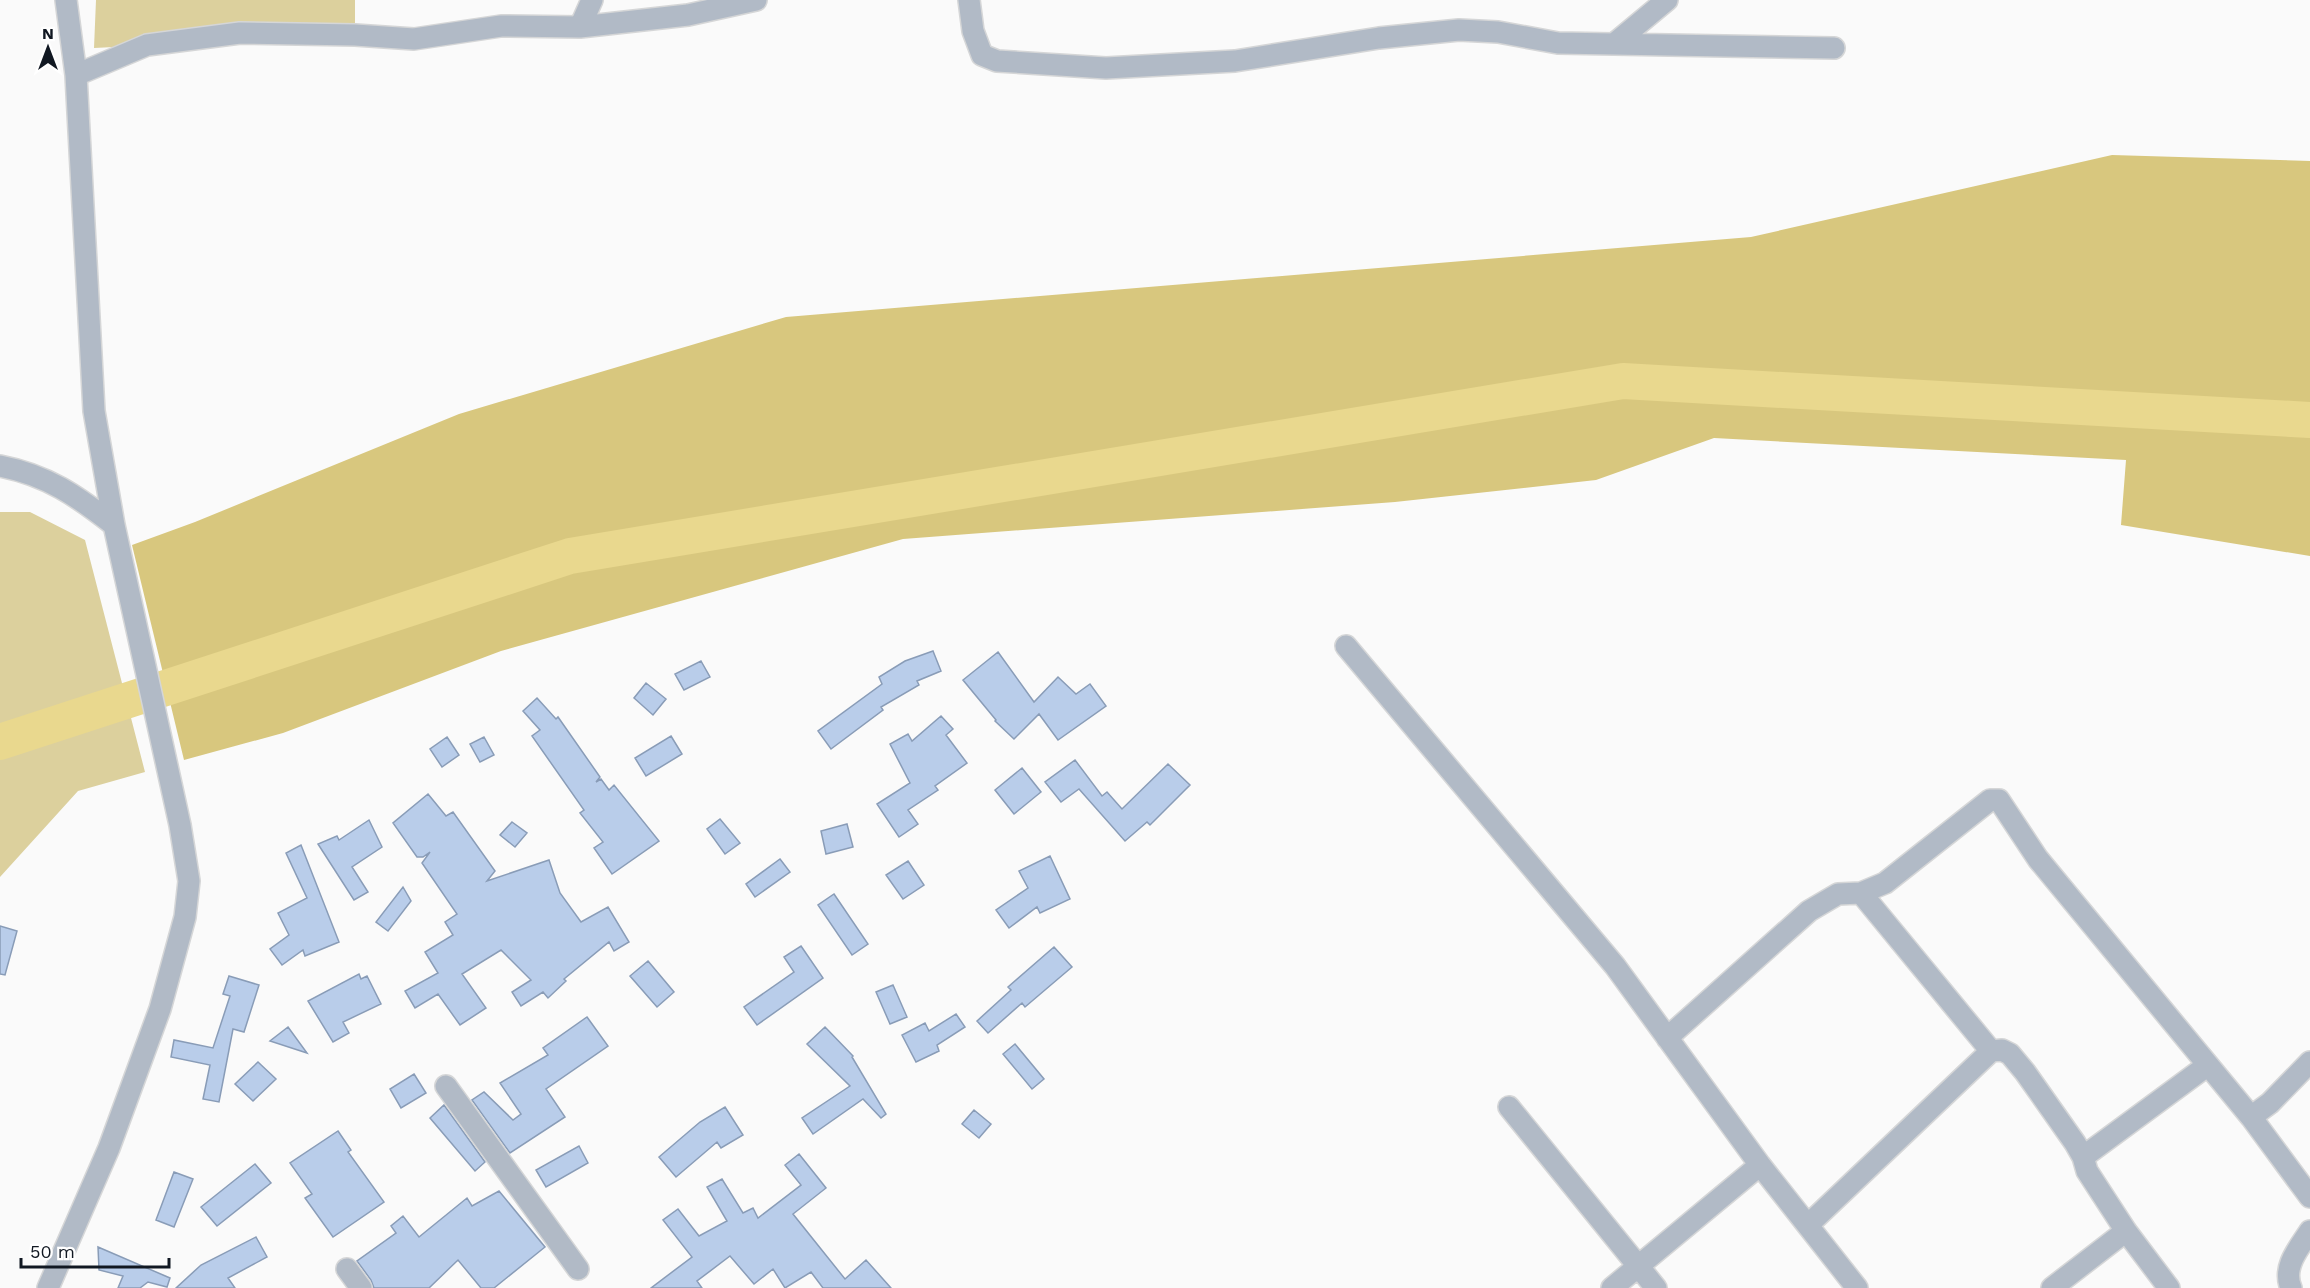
<svg xmlns="http://www.w3.org/2000/svg" width="2310" height="1288" viewBox="0 0 2310 1288" font-family="'Work Sans',sans-serif">
<style>
.green{fill:#dcd09d}
.forest{fill:#d8c77e}
.lines{fill:none;stroke-linecap:round;stroke-linejoin:round}
.river{stroke:#e9d88e;stroke-width:36}
.building{fill:#b9cdea;stroke:#899cb7;stroke-width:1.5}
.minor-casing{stroke:#d5d6d7;stroke-width:24}
.minor{stroke:#b1bac6;stroke-width:21}
</style>
<rect width="100%" height="100%" fill="#fafafa"/>
<path class="green" d="M96,0H355V35L94,48Z
M0,512H30L85,540L145,772L78,791L0,877Z"/>
<path class="forest" d="M2112,155L2310,161V556L2121,525L2126,460L1714,438L1596,480L1395,502L903,539L501,651L283,733L184,760L132,545L195,522L459,414L786,317L1751,237Z"/>
<g class="lines">
<path class="river" d="M0,742L570,556L1623,381L2310,420"/>
</g>
<path class="building" d="M933,651L941,671L917,681L919,685L881,707L883,710L831,749L818,731L882,684L879,677L905,661Z
M998,652L1034,702L1058,677L1076,694L1090,684L1106,706L1058,740L1039,714L1014,739L995,721L996,720L963,680Z
M701,661L710,677L684,690L675,674Z
M646,683L666,699L653,715L634,698Z
M537,698L556,719L558,717L600,777L596,782L601,779L609,790L614,785L659,841L612,874L594,848L603,842L580,813L584,810L532,736L540,730L523,711Z
M941,716L953,729L946,735L967,763L935,786L938,790L908,810L918,824L899,837L877,804L910,783L890,744L908,734L912,741Z
M671,736L682,754L646,776L635,758Z
M447,737L459,755L442,767L430,749Z
M484,737L494,755L480,762L470,744Z
M1075,760L1102,796L1107,792L1122,809L1168,764L1190,785L1150,825L1147,822L1125,841L1079,789L1061,802L1045,782Z
M1022,768L1041,792L1014,814L995,790Z
M428,794L446,816L453,812L495,871L487,881L549,860L560,893L581,922L608,907L629,942L614,951L609,942L564,979L566,981L548,998L543,992L521,1006L512,992L531,980L501,950L462,974L486,1008L460,1025L438,994L415,1008L405,991L438,973L425,952L453,935L445,922L457,914L422,863L430,852L423,857H417L393,823Z
M720,819L740,843L725,854L707,829Z
M369,820L382,847L352,867L368,892L354,900L318,844L337,836L339,840Z
M512,822L527,833L515,847L500,835Z
M847,824L853,847L826,854L821,831Z
M301,845L339,942L305,956L303,950L282,965L270,949L289,935L278,913L307,898L286,853Z
M1050,856L1070,899L1040,913L1037,907L1009,928L996,910L1028,888L1019,871Z
M780,859L790,872L755,897L746,884Z
M908,861L924,885L903,899L886,875Z
M403,887L411,901L388,931L376,922Z
M834,894L868,944L852,955L818,905Z
M0,926L17,931L5,975L0,974Z
M801,946L823,978L757,1025L744,1007L794,972L784,957Z
M1054,947L1072,967L1025,1007L1022,1003L988,1033L977,1021L1011,990L1008,987Z
M648,961L674,992L657,1007L630,976Z
M359,974L361,979L367,976L381,1004L343,1022L349,1033L333,1042L308,1001Z
M229,976L259,985L244,1032L233,1029L219,1102L203,1099L210,1065L171,1057L174,1040L213,1048L230,996L223,994Z
M893,985L907,1017L890,1024L876,992Z
M956,1014L965,1027L937,1045L939,1051L916,1062L902,1035L925,1023L929,1031Z
M587,1017L608,1046L546,1089L565,1117L510,1153L472,1100L484,1092L513,1120L521,1114L500,1083L548,1055L543,1048Z
M288,1027L307,1053L270,1041Z
M825,1027L853,1056L852,1057L886,1114L881,1118L863,1099L813,1134L802,1118L850,1086L807,1044Z
M1015,1044L1044,1079L1032,1089L1003,1054Z
M258,1062L276,1079L253,1101L235,1084Z
M414,1074L426,1093L401,1108L390,1089Z
M444,1105L485,1162L475,1171L430,1118Z
M725,1107L743,1135L721,1148L717,1142L676,1177L659,1157L700,1122Z
M974,1110L991,1124L979,1138L962,1124Z
M338,1131L351,1150L348,1152L384,1202L333,1237L305,1198L312,1194L290,1163Z
M579,1146L588,1163L546,1187L536,1170Z
M799,1154L826,1188L793,1214L845,1279L866,1260L891,1288H823L811,1272L785,1288L773,1269L754,1284L730,1256L697,1281L702,1288H651L692,1257L663,1220L678,1209L699,1236L727,1221L707,1187L722,1179L743,1213L753,1208L758,1218L801,1185L785,1165Z
M255,1164L271,1183L217,1226L201,1207Z
M174,1172L193,1179L174,1227L156,1220Z
M499,1191L545,1247L494,1288H481L458,1260L429,1288H374L371,1280L357,1261L396,1233L391,1226L403,1216L419,1237L467,1198L472,1206Z
M256,1237L267,1257L228,1278L235,1288H176L201,1265Z
M98,1247L170,1278L167,1287L148,1282L140,1288H118L123,1276L99,1270Z"/>
<g class="lines">
<g class="minor-casing">
<path id="minor" d="M969,0L973,31L982,55L997,61L1106,68L1235,61L1379,38L1459,30L1498,32L1558,43L1834,48
M580,27L592,0
M1614,44L1667,0
M76,75L147,45L240,33L355,35L414,39L501,26L580,27L688,15L756,0
M0,466C47,475 77,496 114,525
M1346,646L1615,966L1760,1165L1857,1288
M1861,893L1991,1051
M1667,1038L1809,911L1838,894L1861,893L1885,883L1990,800H1999L2038,859L2251,1117
M2310,1062L2270,1103L2251,1117L2310,1197
M446,1086L578,1269
M1509,1107L1656,1288
M2083,1157L2208,1065
M1808,1225L1991,1051L2002,1050L2010,1054L2025,1072L2075,1143L2083,1157L2087,1171L2126,1231L2169,1288
M347,1269L361,1288
M48,1288L109,1148L160,1009L185,917L189,881L180,825L114,525L94,411L76,75L66,0
M1612,1288L1760,1165
M2052,1288L2126,1231
M2291,1288C2282,1267 2299,1248 2310,1231"/>
</g>
<use href="#minor" class="minor"/>
</g>
<g transform="translate(48 48)" stroke="#ffffff" stroke-width="4.5" paint-order="stroke">
<path d="M0-4.5L10 22L0 15L-10 22Z" fill="#111822"/>
<text y="-9" font-size="16" font-weight="bold" text-anchor="middle" fill="#111822">N</text>
</g>
<path d="M21 1258v9h148v-9" fill="none" stroke="#111822" stroke-width="3"/>
<text x="30" y="1258" font-size="18" fill="#111822" stroke="#ffffff" stroke-width="4.5" paint-order="stroke">50 m</text>
</svg>
